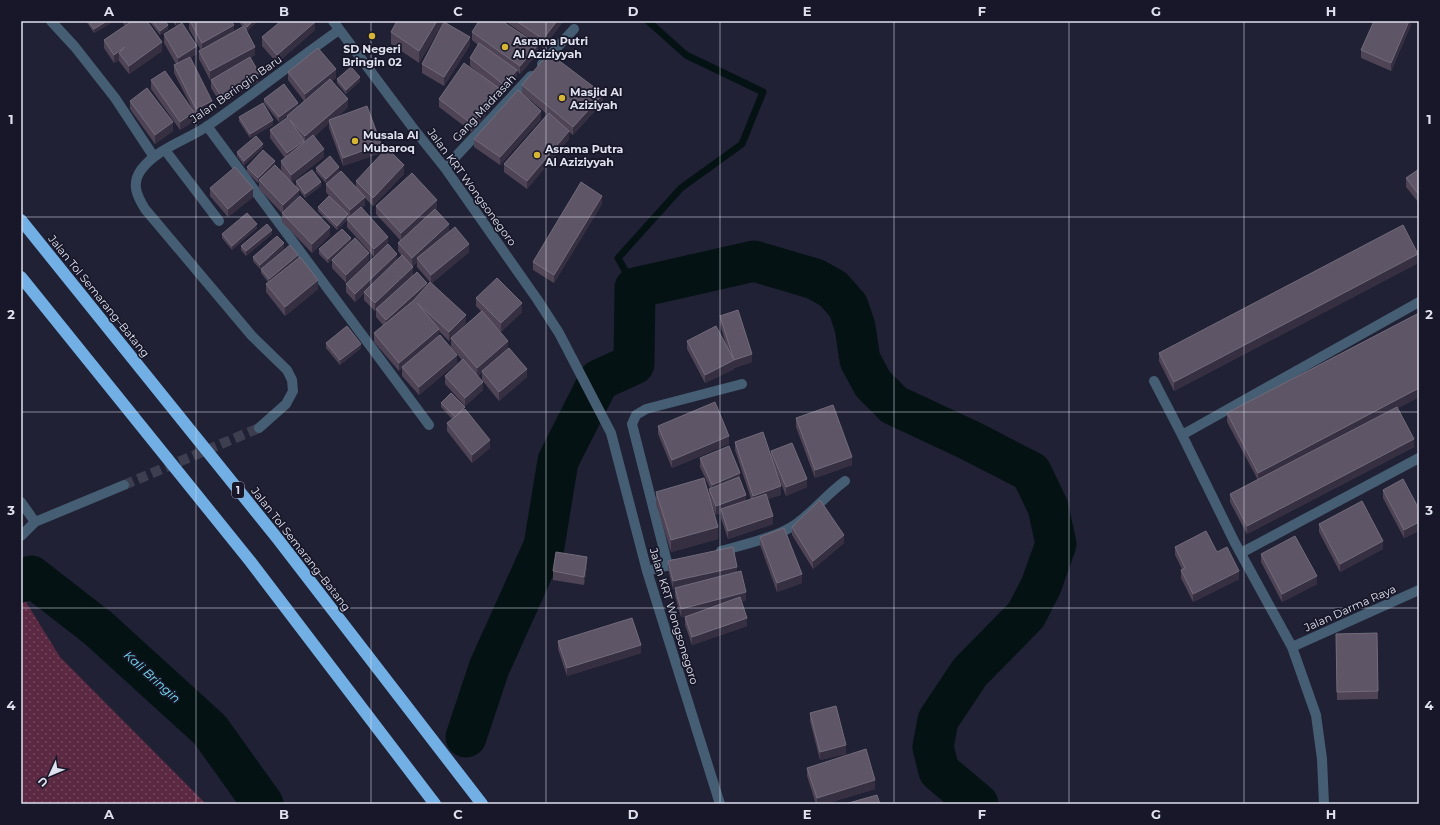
<svg xmlns="http://www.w3.org/2000/svg" width="1440" height="825" viewBox="0 0 1440 825" font-family="Montserrat,sans-serif">
<style>
.grass{fill:url(#grass-dots)}
.lines{fill:none;stroke-linecap:round;stroke-linejoin:round}
.stream{stroke:#051214;stroke-width:7}
.river{stroke:#051214;stroke-width:41}
.minor-tunnel{stroke:#3d3e50;stroke-width:10;stroke-dasharray:10 5;stroke-linecap:butt}
.service{stroke:#465e73;stroke-width:10}
.minor{stroke:#465e73;stroke-width:10}
.motorway{stroke:#72afe4;stroke-width:12}
.wall{fill:#4f4455;fill-rule:evenodd}
.shaded-wall{fill:#362f41}
.building{fill:#5e5566;stroke:#726b7b}
.grid{fill:none;stroke:#dfe1ee;stroke-width:1;stroke-opacity:0.55}
.poi-dot{fill:#d6b534;stroke:#171729;stroke-width:1.5}
.labels{text-anchor:middle;stroke-width:3.5;stroke-linejoin:round;paint-order:stroke}
.shield{fill:#171729;stroke:#a3a4b3;stroke-width:1}
.shield-label{font-size:10px;font-weight:bold;fill:#dfe1ee}
.poi-label{font-size:11px;font-weight:bold;fill:#dfe1ee;stroke:#171729;text-anchor:start}
.street-label{font-size:11px;fill:#dfe1ee;stroke:#171729}
.water-label{font-size:12px;font-style:italic;fill:#77e4fa;stroke:#171729}
.neatline{fill:none;stroke:#dfe1ee;stroke-width:1.5}
.grid-label{font-size:13px;text-anchor:middle;font-weight:bold;fill:#dfe1ee}
</style>
<defs>
<pattern id="grass-dots" width="8" height="8" patternUnits="userSpaceOnUse"><rect width="8" height="8" fill="#5c2943"/><path d="M2 2h.1M6 6h.1" fill="none" stroke="#73485e" stroke-width="1.8" stroke-linecap="round"/></pattern>
</defs>
<rect width="100%" height="100%" fill="#202134"/>
<path class="grass" d="M21,594L60,657L206,804H21Z"/>
<g class="lines">
<path class="stream" d="M635,288L618,258L681,188L742,144L763,92L686,55L648,21"/>
<path class="river" d="M21,582L31,576L98,628L210,730L263,804
M466,737L489,668L544,546L558,461L599,380L634,364L635,288L754,261L815,279L833,289L848,306L855,327L860,360L873,384L894,405L969,440L1031,472L1048,507L1056,544L1041,586L1026,615L970,672L938,720L933,747L939,771L978,804"/>
<path class="minor-tunnel" d="M124,485L259,428"/>
<path class="service" d="M165,150L219,221"/>
<path class="minor" d="M51,21L75,47L115,98L154,157
M333,21L413,128L445,168L537,299L559,333L611,433L647,571L720,804
M542,64L574,29
M207,126L429,425
M445,168L531,76
M1154,381L1182,435L1235,543L1292,647L1316,715L1322,759L1324,804
M259,428L286,404L293,391L292,380L287,370L252,336L145,209C137,196 131,184 141,170C157,148 188,140 209,125C253,94 295,61 339,30
M1182,435L1419,302
M21,502L35,522
M21,536L35,522L124,485
M721,551C743,545 778,537 796,524C814,511 827,494 845,481
M1241,553L1419,458
M668,566L632,424L636,415L646,409L742,384
M647,571L674,564
M1292,647L1419,590"/>
<path class="motorway" d="M21,220L277,538L482,804
M21,277L250,561L435,804"/>
</g>
<path class="wall" d="M86,21H114L94,33Z
M122,21H147L162,51L129,74L119,61V60L114,63L104,48V40L125,26Z
M149,21H165L168,29L160,35Z
M172,21H183L176,26Z
M189,21H231L234,32L243,27L238,21H258L247,31L255,55L250,58L259,81L221,104L211,88V80L228,70L210,80L199,59V51L201,50L189,29Z
M397,21H444L419,63L391,44V32Z
M505,21H562V23L543,48Z
M1411,21V25L1391,71L1361,58V50Z
M315,30L277,63L262,46V37Z
M472,32L538,53L520,74L517,71V78L504,94L500,91V97L472,132L439,107V99L482,76L470,66V58L478,45L472,40Z
M164,34L197,54L190,58L212,109L196,118L194,113V121L180,130L151,89V80L193,110L174,73V65L176,64L164,43Z
M470,45L444,86L422,73V64Z
M288,72L336,78L332,80L348,107L336,118L381,153L343,166L329,128V123L314,137L324,157L292,182L299,190L296,186V181L321,186L305,198L299,190V196L330,235L312,253L282,222V213L259,189V182L258,183L247,172V167L275,165L286,176L281,170V161L285,158L270,138V130L287,118V116L295,109L279,122L264,103V99L298,107L304,101L288,80Z
M337,79L360,81L346,94L337,83Z
M522,85L603,102L573,135L569,132V139L527,189L504,172V164L547,114L529,99L541,119L500,165L474,147V139L522,93Z
M130,101L173,131L155,144L130,109Z
M239,117L273,125L250,138L239,121Z
M263,148L244,165L237,156V152Z
M316,168L339,172L326,183L316,172Z
M1419,169V203L1406,187V178Z
M404,174L373,206L365,198V205L362,208L388,244L397,260L402,256L398,251V243L400,240L376,214V206L437,208L435,209L449,232L469,252L432,283L466,323L455,335L481,311L476,306V298L522,312L501,332L493,324L508,349L527,377L499,401L482,380V373L478,376L483,390L465,406L445,384V376L462,360L451,347V339L449,341L439,331V336L457,363L419,395L402,376V368L399,371L374,342V333L383,325L376,317V311H375L364,300V293L355,302L346,292V284L374,257L347,227V220L337,230L318,211V207L329,196L326,192V184L356,187V181ZM417,262V267L430,282L427,286L413,275V266Z
M210,188L253,197L228,217L210,196Z
M602,204L554,283L533,270V262Z
M257,228L232,250L222,238V234Z
M272,234L246,256L241,250V246Z
M351,242L346,283L332,268V260L328,263L319,254V249Z
M284,248L260,269L253,261V257Z
M298,258L318,289L285,316L266,292V284L268,282L261,273V269Z
M1418,263L1174,391L1159,361V353Z
M1419,313V404V397L1398,408L1414,447L1247,534L1230,502V494L1258,480L1227,422V413Z
M720,316L752,362L734,368V369L705,383L687,349V341L727,348L720,324Z
M326,343L361,348L340,365L326,348Z
M441,403L465,409L490,448L472,463L447,431V423L452,419L441,407Z
M796,418L852,465L815,478L796,427Z
M658,426L729,444L672,468L658,434Z
M735,442L771,459V451L807,487L786,496L772,460L781,495L768,499L773,524L728,539L721,518V513L716,515L710,500L718,539L671,552L656,504V492L709,496V489L710,488L700,467V458L746,501L751,499L735,450Z
M1383,490L1419,509V531L1404,538L1383,498Z
M1319,524L1383,549L1340,572L1319,532Z
M792,527L844,543L813,569L792,535Z
M760,537L802,583L777,592L760,545Z
M1175,547L1217,552L1239,579L1193,602L1181,578V570L1182,569L1175,555Z
M1261,554L1317,584L1282,602L1261,562Z
M668,561L737,572L746,600L741,602L747,626L692,645L685,625V617L691,615L681,617L675,596V589H673L668,569Z
M587,566L584,585L553,580V571Z
M558,641L641,653L567,676L558,649Z
M1336,642L1378,691V699L1337,700Z
M810,713L846,754L820,760L810,721Z
M807,768L875,789L825,804H816L807,776Z"/>
<path class="shaded-wall" d="M107,21H114L94,33V29Z
M126,21H134L126,27Z
M176,21H183L176,26Z
M253,21H258L247,31V27Z
M437,21H444L419,63V51Z
M557,21H562V23L543,48V39Z
M1409,21H1411V25L1391,71V63Z
M315,22V30L277,63V55Z
M168,25V29L160,35V31Z
M234,25V33L202,51V43Z
M470,37V45L444,86V77Z
M162,42V51L129,74V66Z
M538,45V53L520,74V66Z
M197,46V54L178,66V58Z
M125,47L119,53V60L114,63V55Z
M255,47V55L210,80V71Z
M336,69V78L305,102V94Z
M517,70V78L504,94V85Z
M259,73V81L221,104V96Z
M360,77V81L346,94V90Z
M500,89V97L472,132V124Z
M603,94V102L573,135V127Z
M348,99V107L330,123L329,120V123L305,145V136Z
M212,101V109L196,118V109Z
M298,103V107L279,122V117Z
M541,111V119L500,165V157Z
M194,112V121L180,130V122Z
M273,120V125L250,138V134Z
M173,122V131L155,144V135Z
M569,131V139L527,189V181Z
M304,141V149L287,161V153Z
M263,144V148L244,165V161Z
M381,144V153L343,166V158Z
M324,149V157L291,183V175Z
M275,161V165L259,180L258,183V178Z
M404,165V174L373,206V198Z
M339,167V172L326,183V179Z
M321,182V186L305,198V194Z
M253,188V197L228,217V209Z
M299,190V198L283,214V205Z
M602,196V204L554,283V275Z
M365,197V205L350,219V210Z
M437,200V208L401,241V233Z
M348,214V219H347V220L337,230V226Z
M257,224V228L232,250V246Z
M449,224V232L417,258V262L412,266V258Z
M330,227V235L312,253V244Z
M272,230V234L246,256V251Z
M388,237V245L374,257V249Z
M351,238V242L328,263V259Z
M284,243V248L260,269V265Z
M469,244V252L431,284V275Z
M369,253V261L346,283V275Z
M397,254V262L364,292V293L355,302V294Z
M1418,254V263L1174,391V382Z
M298,255V259L269,283V279Z
M413,267V275L376,309V311H375V303Z
M318,280V289L285,316V307Z
M427,283V291L386,328V320Z
M522,303V312L501,332V323Z
M466,315V323L449,341V332Z
M439,329V338L399,371V363Z
M508,341V349L482,371V373L477,376V368Z
M361,344V348L340,365V360Z
M752,354V362L734,368V360Z
M457,355V363L419,395V387Z
M734,360V369L705,383V375Z
M527,369V377L499,401V392Z
M483,382V390L465,406V398Z
M1419,388V397L1258,481V473Z
M729,436V444L672,468V460Z
M1414,439V447L1247,534V526Z
M490,440V448L472,463V455Z
M852,457V465L815,478V470Z
M740,473V482L712,494V485Z
M807,479V487L786,496V487Z
M781,486V495L753,504V496Z
M746,495V503L721,509V513L716,515V506Z
M773,516V524L728,539V531Z
M1419,522V531L1404,538V530Z
M718,527V539L671,552V540Z
M844,535V543L813,569V561Z
M1383,541V549L1340,572V564Z
M587,557V566L584,585V577Z
M737,567V575L673,589V581Z
M1239,571V579L1193,602V594Z
M802,574V583L777,592V583Z
M1317,576V584L1282,602V594Z
M746,592V600L681,617V609Z
M747,618V626L692,645V637Z
M641,645V653L567,676V668Z
M846,745V754L820,760V752Z
M875,780V789L825,804H817V798Z"/>
<path class="building" d="M88,21H107L94,29Z
M132,21H147L162,42L129,66L119,53L125,47L114,55L104,40Z
M152,21H165L168,25L160,31Z
M190,21H231L234,25L202,43Z
M242,21H253L247,27Z
M281,21H314L315,22L277,55L262,37Z
M397,21H437L419,51L391,32Z
M479,21H502L538,45L520,66L472,32Z
M516,21H557L543,39Z
M1374,21H1409L1391,63L1361,50Z
M444,22L470,37L444,77L422,64Z
M182,23L197,46L178,58L164,34Z
M244,26L255,47L210,71L199,51Z
M479,43L517,70L504,85L470,58Z
M318,48L336,69L305,94L288,72Z
M549,53L603,94L573,127L522,85Z
M190,57L212,101L196,109L174,65Z
M250,57L259,73L221,96L211,80Z
M464,63L500,89L472,124L439,99Z
M351,67L360,77L346,90L337,79Z
M165,71L194,112L180,122L151,80Z
M330,79L348,99L305,136L290,120L304,141L287,153L270,130L288,117L287,116Z
M284,84L298,103L279,117L264,99Z
M147,88L173,122L155,135L130,101Z
M518,90L541,111L500,157L474,139Z
M263,103L273,120L250,134L239,117Z
M367,106L381,144L343,158L329,120Z
M549,113L569,131L527,181L504,164Z
M313,135L324,149L291,175L281,161Z
M256,136L263,144L244,161L237,152Z
M387,148L404,165L373,198L356,181Z
M263,150L275,161L258,178L247,167Z
M330,156L339,167L326,179L316,168Z
M275,165L299,190L283,205L259,180Z
M235,167L253,188L228,209L210,188Z
M1419,169V195L1406,178Z
M312,170L321,182L305,194L296,181Z
M341,171L365,197L350,210L326,184Z
M412,173L437,200L401,233L376,206Z
M581,182L602,196L554,275L533,262Z
M300,196L330,227L312,244L282,213Z
M329,196L348,214L337,226L318,207Z
M361,207L388,237L374,249L347,219Z
M435,209L449,224L412,258L398,243Z
M247,213L257,224L232,246L222,234Z
M267,224L272,230L246,251L241,246Z
M1403,225L1418,254L1174,382L1159,353Z
M455,227L469,244L431,275L417,258Z
M342,229L351,238L328,259L319,249Z
M277,236L284,243L260,265L253,257Z
M355,238L369,253L346,275L332,260Z
M388,244L397,254L355,294L346,284Z
M290,245L298,255L269,279L261,269Z
M402,255L413,267L375,303L364,292Z
M300,257L318,280L285,307L266,284Z
M417,272L427,283L386,320L376,309Z
M497,278L522,303L501,323L476,298Z
M430,282L466,315L449,332L417,303L439,329L399,363L374,333L414,300Z
M738,310L752,354L734,360L720,316Z
M482,311L508,341L477,368L451,338Z
M1419,313V388L1258,473L1227,413Z
M347,326L361,344L340,360L326,343Z
M716,326L734,360L705,375L687,341Z
M440,335L457,355L419,387L402,367Z
M509,348L527,369L499,392L482,371Z
M463,359L483,382L465,398L445,376Z
M451,393L465,407L455,417L441,403Z
M715,402L729,436L672,460L658,426Z
M833,405L852,457L815,470L796,418Z
M1397,407L1414,439L1247,526L1230,494Z
M465,409L490,440L472,455L447,423Z
M763,432L781,486L753,496L735,442Z
M792,443L807,479L786,487L771,451Z
M729,446L740,473L712,485L700,458Z
M739,477L746,495L716,506L709,489Z
M704,478L718,527L671,540L656,492Z
M1403,479L1419,509V522L1404,530L1383,490Z
M766,494L773,516L728,531L721,509Z
M820,500L844,535L813,561L792,527Z
M1362,501L1383,541L1340,564L1319,524Z
M784,528L802,574L777,583L760,537Z
M1206,531L1217,552L1227,547L1239,571L1193,594L1181,570L1185,568L1175,547Z
M1295,536L1317,576L1282,594L1261,554Z
M733,547L737,567L673,581L668,561Z
M556,552L587,557L584,577L553,571Z
M741,571L746,592L681,609L675,588Z
M740,597L747,618L692,637L685,617Z
M632,618L641,645L567,668L558,641Z
M1377,633L1378,691L1337,692L1336,634Z
M836,706L846,745L820,752L810,713Z
M866,749L875,780L817,798L807,768Z
M877,795L880,804H845Z"/>
<path class="grid" d="M196,21V804M371,21V804M546,21V804M720,21V804M894,21V804M1069,21V804M1244,21V804M21,217H1419M21,412H1419M21,608H1419"/>
<g class="poi-dot">
<circle cx="372" cy="36" r="4"/>
<circle cx="505" cy="47" r="4"/>
<circle cx="562" cy="98" r="4"/>
<circle cx="355" cy="141" r="4"/>
<circle cx="537" cy="155" r="4"/>
</g>
<g class="labels">
<rect class="shield" x="232" y="482" width="12" height="16" rx="3"/>
<g class="shield-label">
<text x="238" y="494">1</text>
</g>
<g class="poi-label">
<text x="513" y="45">Asrama Putri<tspan x="513" dy="13">Al Aziziyyah</tspan></text>
<text x="372" y="53" text-anchor="middle">SD Negeri<tspan x="372" dy="13">Bringin 02</tspan></text>
<text x="570" y="96">Masjid Al<tspan x="570" dy="13">Aziziyah</tspan></text>
<text x="363" y="139">Musala Al<tspan x="363" dy="13">Mubaroq</tspan></text>
<text x="545" y="153">Asrama Putra<tspan x="545" dy="13">Al Aziziyyah</tspan></text>
</g>
<g class="street-label">
<text transform="translate(236 89) rotate(-35)" y="4">Jalan Beringin Baru</text>
<text transform="translate(484 108) rotate(-47)" y="4">Gang Madrasah</text>
<text transform="translate(472 187) rotate(54)" y="4">Jalan KRT Wongsonegoro</text>
<text transform="translate(99 296) rotate(51)" y="4">Jalan Tol Semarang–Batang</text>
<text transform="translate(301 549) rotate(52)" y="4">Jalan Tol Semarang–Batang</text>
<text transform="translate(1350 608) rotate(-24)" y="4">Jalan Darma Raya</text>
<text transform="translate(674 616) rotate(73)" y="4">Jalan KRT Wongsonegoro</text>
</g>
<g class="water-label">
<text transform="translate(152 677) rotate(42)" y="4">Kali Bringin</text>
</g>
</g>
<rect width="1440" height="825" fill="none" stroke="#171729" stroke-width="44"/>
<g transform="translate(50 775) rotate(226)" stroke="#171729" stroke-width="3" paint-order="stroke">
<path d="M0-3L7 15L0 10L-7 15Z" fill="#dfe1ee"/>
<text y="-6" font-size="11" font-weight="bold" text-anchor="middle" fill="#dfe1ee">U</text>
</g>
<rect x="22" y="22" width="1396" height="781" class="neatline"/>
<g class="grid-label">
<text x="109" y="16">A</text>
<text x="284" y="16">B</text>
<text x="458" y="16">C</text>
<text x="633" y="16">D</text>
<text x="807" y="16">E</text>
<text x="982" y="16">F</text>
<text x="1156" y="16">G</text>
<text x="1331" y="16">H</text>
<text x="11" y="124">1</text>
<text x="1429" y="124">1</text>
<text x="11" y="319">2</text>
<text x="1429" y="319">2</text>
<text x="11" y="515">3</text>
<text x="1429" y="515">3</text>
<text x="11" y="710">4</text>
<text x="1429" y="710">4</text>
<text x="109" y="819">A</text>
<text x="284" y="819">B</text>
<text x="458" y="819">C</text>
<text x="633" y="819">D</text>
<text x="807" y="819">E</text>
<text x="982" y="819">F</text>
<text x="1156" y="819">G</text>
<text x="1331" y="819">H</text>
</g>
</svg>
